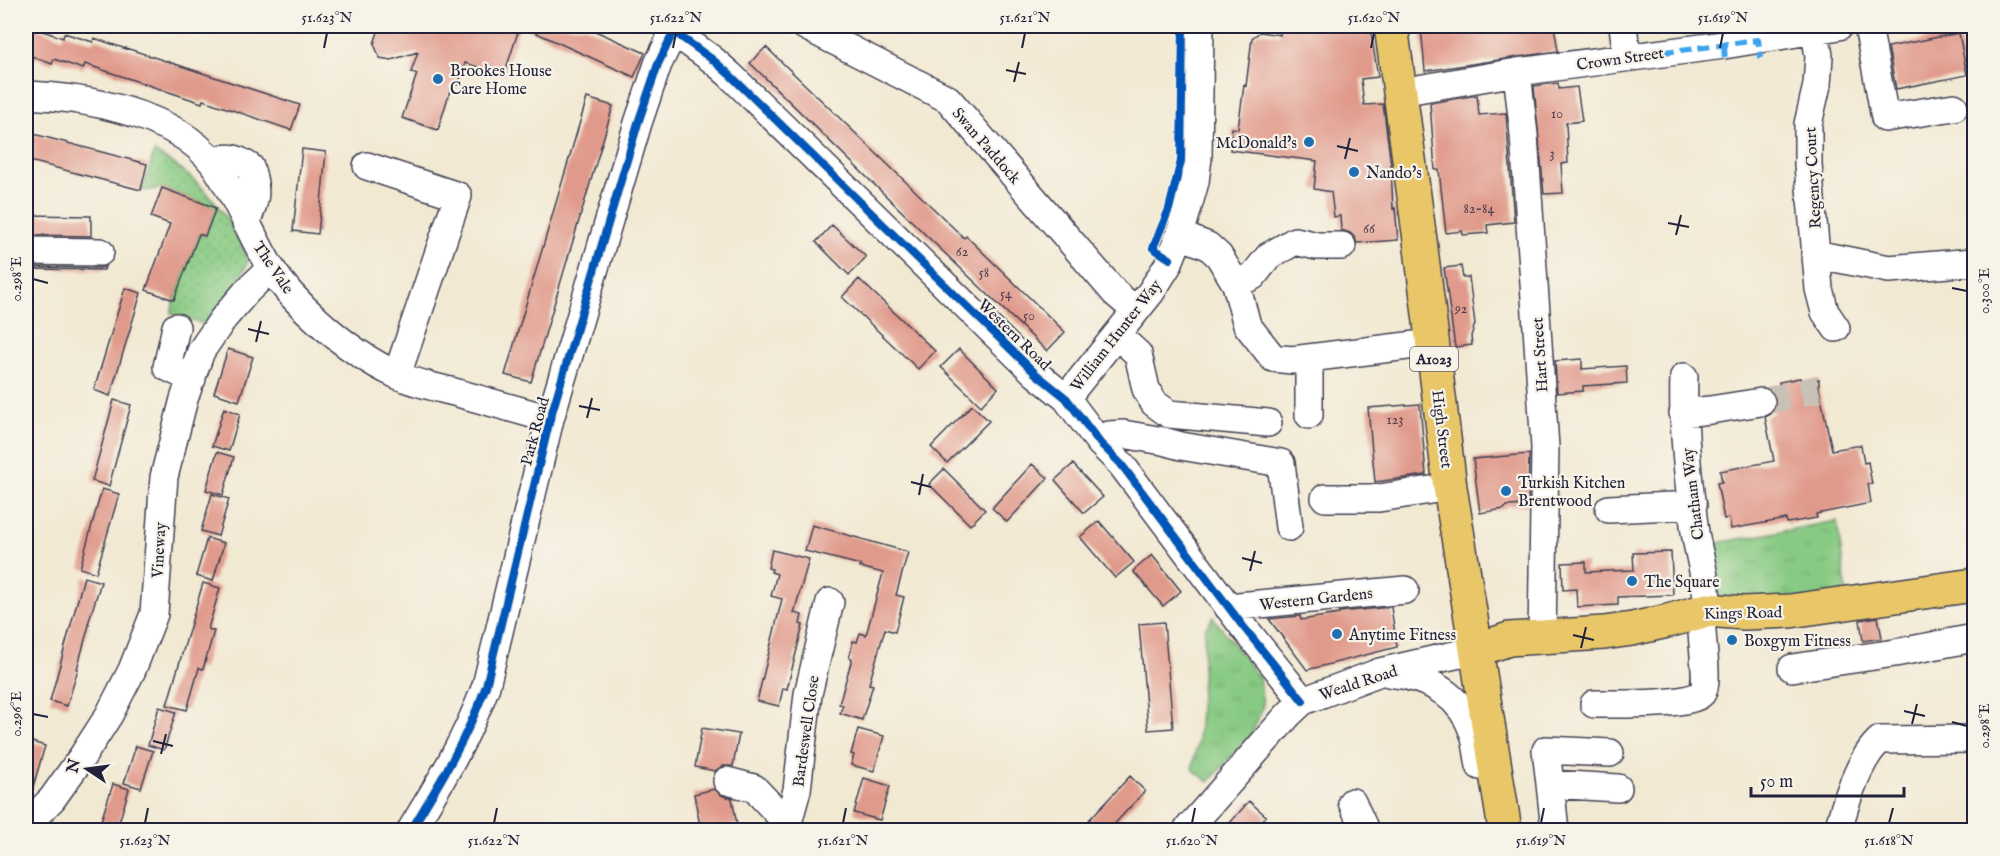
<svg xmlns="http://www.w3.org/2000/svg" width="2000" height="856" viewBox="0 0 2000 856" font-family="'IM FELL English',serif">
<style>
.grass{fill:url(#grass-dots);stroke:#55765f;stroke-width:1.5}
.park{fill:url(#park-tufts);stroke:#55765f;stroke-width:1.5}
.building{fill:#e09a8b}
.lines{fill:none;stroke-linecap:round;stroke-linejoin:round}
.minor-tunnel{stroke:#c8c1b5;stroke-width:27;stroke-dasharray:27 14;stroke-linecap:butt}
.minor-casing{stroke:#414052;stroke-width:30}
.major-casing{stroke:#414052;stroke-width:36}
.minor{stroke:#fff;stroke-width:27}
.major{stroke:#e9c769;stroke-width:33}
.quiet{stroke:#3ea2ec;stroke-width:6;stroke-dasharray:12 6;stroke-linecap:butt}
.cycleway-casing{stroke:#f7f3e8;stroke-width:11}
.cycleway{stroke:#0057b8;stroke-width:8}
.ticks{fill:none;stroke:#22223b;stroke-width:2}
.poi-dot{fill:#1f6fb2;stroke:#f7f3e8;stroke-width:2}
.labels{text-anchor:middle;stroke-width:4.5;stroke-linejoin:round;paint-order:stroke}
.number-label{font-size:14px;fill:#52404f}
.shield{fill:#f7f3e8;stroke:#62616f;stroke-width:1.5}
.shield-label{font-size:15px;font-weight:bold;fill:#22223b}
.street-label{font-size:16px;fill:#22223b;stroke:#f7f3e8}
.poi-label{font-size:16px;fill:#22223b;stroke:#f7f3e8;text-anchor:start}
.neatline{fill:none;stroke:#22223b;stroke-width:2}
.ticks-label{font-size:15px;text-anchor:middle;fill:#22223b}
</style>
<defs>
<pattern id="grass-dots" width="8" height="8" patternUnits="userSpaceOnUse" patternTransform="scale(1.5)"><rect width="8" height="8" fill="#88ca83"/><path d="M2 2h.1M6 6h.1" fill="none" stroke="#75ad72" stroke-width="1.8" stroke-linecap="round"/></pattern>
<pattern id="park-tufts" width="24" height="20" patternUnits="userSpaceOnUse" patternTransform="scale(1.5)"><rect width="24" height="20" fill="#88ca83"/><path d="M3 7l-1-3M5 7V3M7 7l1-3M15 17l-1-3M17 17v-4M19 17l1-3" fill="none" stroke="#75ad72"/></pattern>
</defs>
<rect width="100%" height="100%" fill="#f7f3e8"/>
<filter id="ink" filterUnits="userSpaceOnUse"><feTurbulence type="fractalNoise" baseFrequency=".0167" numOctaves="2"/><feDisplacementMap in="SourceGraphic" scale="12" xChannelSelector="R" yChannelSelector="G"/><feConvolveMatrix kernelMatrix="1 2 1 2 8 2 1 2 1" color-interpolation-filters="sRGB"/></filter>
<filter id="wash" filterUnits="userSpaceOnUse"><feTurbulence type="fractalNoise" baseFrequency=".008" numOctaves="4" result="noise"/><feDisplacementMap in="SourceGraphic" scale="24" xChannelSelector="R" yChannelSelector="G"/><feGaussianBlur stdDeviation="1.35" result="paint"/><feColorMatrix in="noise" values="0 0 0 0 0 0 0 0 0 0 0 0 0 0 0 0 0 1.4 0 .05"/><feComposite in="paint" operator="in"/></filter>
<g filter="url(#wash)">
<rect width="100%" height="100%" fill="#f2e9d3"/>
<path class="grass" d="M154,152C193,174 220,201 240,242C243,248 248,256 247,263C244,279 214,311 204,324L171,314L174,300L199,234L205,236L216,208L162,188L142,191Z"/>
<path class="park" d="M1837,521L1848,603L1718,599L1696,547Z
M1213,617L1259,678L1263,705L1252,734L1209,782L1192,769L1198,741L1205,629Z"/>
<g id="blocks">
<path class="building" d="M380,26H520L504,75L465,63L458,85L452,84L438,130L402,118L417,74L411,72L418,52L391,60L380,58L374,44Z
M521,26H584L645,53L634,77Z
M1280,26H1370L1378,77L1361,79L1364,105L1383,104L1391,166L1393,209L1395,208L1398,240L1357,243L1355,238L1350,233L1341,230L1340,216L1334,217L1331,192L1314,189L1317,161L1230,150L1232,128L1238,129L1244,85L1246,86L1252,38L1260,32L1280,35Z
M1421,26H1554L1558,51L1425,71Z
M34,28L63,38L64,33L93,42L94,38L126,49V48L300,105L291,130L203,100L202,103L85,64L83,69L54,59L52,64L26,54Z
M1959,33L1967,75L1896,89L1888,47Z
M766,47L964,238L966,236L1065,332L1047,351L931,240L750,63Z
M1558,83L1559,89L1577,87L1582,121L1566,123L1568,163L1561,164L1563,193L1544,194L1534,86Z
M1477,95L1479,115L1506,113L1514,222L1487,225L1488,233L1463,235L1462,231L1446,233L1439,170H1435L1430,103Z
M587,98L613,106L531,382L505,375Z
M26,132L147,164L141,190L26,160Z
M302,149L326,152L318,234L293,231Z
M162,188L216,208L205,236L199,234L174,300L146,290L170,224L151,217Z
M26,215L91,216V236L26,235Z
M832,225L866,257L849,275L816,242Z
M1461,266L1463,278L1469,277L1475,324L1471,336L1472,345L1455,347L1444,268Z
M26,267L100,268L105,267L104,270L26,269Z
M859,279L935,351L918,369L842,297Z
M125,288L141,293L110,396L94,390Z
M228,349L253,357L239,401L214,393Z
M959,349L998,388L981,406L941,367Z
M1582,359V369L1626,366L1627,383L1583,386V391L1557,393L1555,361Z
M1800,378L1801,383L1819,379V389L1832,450L1861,445L1864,463L1868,462L1872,484H1868L1871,503L1816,514L1817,518L1787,523L1786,519L1731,529L1729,518L1724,519L1717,483L1722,482L1720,471L1774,461L1765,417L1771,414L1775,408L1777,400L1774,393L1768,388L1780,386L1779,382Z
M114,400L131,405L109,486L92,481Z
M1420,404L1426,475L1375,482L1368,408Z
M972,405L989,421L947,463L931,447Z
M224,408L240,414L229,451L212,446Z
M217,452L234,457L223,495L206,490Z
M1529,454L1528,505L1507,506L1504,509L1480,513L1473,459Z
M1032,464L1048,478L1007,522L992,508Z
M1073,464L1103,497L1084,513L1055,480Z
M944,469L985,510L970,525L929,484Z
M102,489L119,494L96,573L80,568Z
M212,494L229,499L218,536L201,531Z
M1099,521L1134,562L1115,578L1080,537Z
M812,525L908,552L896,595L904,597L895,632L885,629L869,684L873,685L862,720L840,713L843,705L839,704L852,659L849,658L853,641L857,642L860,633L866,635L883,573L860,567L861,565L805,551Z
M207,538L224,543L213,581L196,576Z
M772,550L809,559L794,613L802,615L800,624L803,625L787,689L783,688L779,706L757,701L782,599L771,596L777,574L771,572L772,569L768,568Z
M1671,552L1673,595L1618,597V605L1577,607L1576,589L1563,590L1562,563L1586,562V572L1634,570L1633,553Z
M1152,555L1181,591L1163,606L1133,571Z
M84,577L101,582L88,624L89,625L77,669H78L67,706L50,701Z
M203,583L220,588L208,629L214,631L203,669L199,668L187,710L167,705Z
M1391,607L1397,647L1307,670L1269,619L1300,616L1301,620L1339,614V612Z
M1878,617L1882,638L1863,641L1860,620Z
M1164,622L1173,728L1148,730L1139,624Z
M159,707L176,712L164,750L148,745Z
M702,728L739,734L733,766H723L715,771L695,767Z
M858,729L884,736L874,771L851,765L854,755L851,754Z
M26,740L45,746L29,800L26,799Z
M136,746L153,751L141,788L124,783Z
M1130,776L1145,791L1108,831H1099L1089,820Z
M864,778L890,786L880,820L854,813Z
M113,784L129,789L118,826L101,821Z
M714,789L723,796L732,798L737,825L701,831L694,794Z
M1249,801L1266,816L1258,826L1253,831H1223Z"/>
</g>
</g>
<g filter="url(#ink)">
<use href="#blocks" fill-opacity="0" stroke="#414052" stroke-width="1.5"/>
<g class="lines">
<path class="minor-tunnel" d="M1761,402L1819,389"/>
<g class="minor-casing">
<path id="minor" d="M666,26L713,60L730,75L1036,374L1066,398L1100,443L1121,464L1242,625L1303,701
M805,26L948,99L1115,293L1135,310
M1623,26L1627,57
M1814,26L1819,56L1817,85L1808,124V165L1819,289L1825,312L1836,328
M1868,26L1885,118L1954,107
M1517,72L1524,135L1545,447L1542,638
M1400,92L1517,72L1724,45L1839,26
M26,95C84,97 175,113 213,163C236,194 250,234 270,267C283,287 301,306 318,321C341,342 369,362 397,375C415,383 435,387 454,392C486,401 518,410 550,419
M213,162C229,155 236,158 250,167C258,192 256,199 246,223
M367,166L458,196L397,375
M1180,235L1208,246L1219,256L1236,284L1247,325L1273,358L1292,360L1432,343
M26,251L100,252
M1815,254L1889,269L1974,262
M1236,284L1253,276L1269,256L1295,241L1317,246H1342
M176,327L167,367L192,379
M1117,335L1138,354L1146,389L1154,403L1169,414L1268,423
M1309,358V415
M1066,398L1151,292L1168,265L1180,235L1195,182L1198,158L1200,26
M1683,413L1710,410L1761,402
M1100,443L1109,435L1123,434L1163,441L1181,446L1281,463L1289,527
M1325,498H1379L1450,487
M1609,509L1693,505
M1228,607L1405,590
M1792,668L1895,653L1974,638
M1389,673C1428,677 1461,694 1474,734C1477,744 1478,756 1480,766
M1594,704C1612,704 1692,706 1702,693C1709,684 1702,643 1702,630C1702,624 1705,618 1706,613C1708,606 1707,597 1706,590C1704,570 1698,551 1695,532C1688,481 1682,428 1684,377
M727,781L754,788L788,824
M1550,784L1546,750L1610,753
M1352,802L1365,830
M26,825L52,799L82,757L109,715L132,670L154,614L164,477L184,399L201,351L223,319L247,291L271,268
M411,830C441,781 466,740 486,686L550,419L638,123L658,64L674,31
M786,830L797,790L808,694L830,602
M1187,830L1289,714L1303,701L1380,672L1477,650
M1555,830L1550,784L1618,788
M1838,830C1845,804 1859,758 1880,740L1974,739"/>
</g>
<g class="major-casing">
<path id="major" d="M1391,26L1420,240L1450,487L1505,830
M1477,650L1509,639L1604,633L1632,629L1668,621L1707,610L1744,613L1790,611L1974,585"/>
</g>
<use href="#minor" class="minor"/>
<use href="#major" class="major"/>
<path class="quiet" d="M1724,45L1725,62
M1627,57L1758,40L1761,58"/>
<g class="cycleway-casing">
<path id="cycleway" d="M666,26L713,60L730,75L1036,374L1066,398L1100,443L1121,464L1242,625L1303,701
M1170,259L1153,248L1169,209L1181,161L1183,26
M411,830C441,781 466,740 486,686L550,419L638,123L658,64L674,31"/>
</g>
<use href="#cycleway" class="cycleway"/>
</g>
</g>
<path class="ticks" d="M324,48L327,33M673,48L676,33M1022,48L1025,33M1371,48L1374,33M1720,48L1723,33M1006,70L1026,74M1014,82L1019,62M1337,146L1358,151M1345,159L1350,138M1668,223L1689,227M1676,235L1681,215M33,279L48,283M1952,288L1967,291M248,329L269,334M256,342L261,321M579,406L600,410M587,418L592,398M911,482L931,487M919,495L923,474M1242,558L1262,563M1250,571L1255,551M1573,635L1594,640M1581,648L1586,627M1904,711L1925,716M33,714L48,717M1952,722L1967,726M1912,724L1917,704M153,741L173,746M161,754L166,734M145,823L148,808M494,823L497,808M843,823L846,808M1192,823L1195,808M1541,823L1544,808M1889,823L1893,808"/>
<g class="poi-dot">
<circle cx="438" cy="79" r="6"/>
<circle cx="1309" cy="142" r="6"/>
<circle cx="1354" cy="172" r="6"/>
<circle cx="1506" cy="491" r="6"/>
<circle cx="1632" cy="581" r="6"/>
<circle cx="1337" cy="634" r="6"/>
<circle cx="1732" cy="640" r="6"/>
</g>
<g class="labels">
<g class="number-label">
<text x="1557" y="118">10</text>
<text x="1552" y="158">3</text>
<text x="1479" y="213">82-84</text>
<text x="1369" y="233">66</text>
<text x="962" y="256">62</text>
<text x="984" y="277">58</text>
<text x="1006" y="298">54</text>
<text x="1461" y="313">92</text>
<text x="1029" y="320">50</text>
<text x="1395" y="424">123</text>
</g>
<rect class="shield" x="1410" y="347" width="48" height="24" rx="4.5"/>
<g class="shield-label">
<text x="1434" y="364">A1023</text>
</g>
<g class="street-label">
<text transform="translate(1620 58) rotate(-8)" y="6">Crown Street</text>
<text transform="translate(987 145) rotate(49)" y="6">Swan Paddock</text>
<text transform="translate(1812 178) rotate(-93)" y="6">Regency Court</text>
<text transform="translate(274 267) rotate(56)" y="6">The Vale</text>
<text transform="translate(1015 334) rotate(44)" y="6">Western Road</text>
<text transform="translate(1115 335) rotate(-52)" y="6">William Hunter Way</text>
<text transform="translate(1539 355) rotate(-94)" y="6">Hart Street</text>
<text transform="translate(1443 429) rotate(83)" y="6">High Street</text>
<text transform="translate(534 431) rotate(-75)" y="6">Park Road</text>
<text transform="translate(1692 494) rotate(-97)" y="6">Chatham Way</text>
<text transform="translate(158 550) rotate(-87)" y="6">Vineway</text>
<text transform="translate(1316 598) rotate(-6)" y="6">Western Gardens</text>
<text transform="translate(1743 612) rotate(-1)" y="6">Kings Road</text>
<text transform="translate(1358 682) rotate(-18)" y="6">Weald Road</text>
<text transform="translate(805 731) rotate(-82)" y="6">Bardeswell Close</text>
</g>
<g class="poi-label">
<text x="450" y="76">Brookes House<tspan x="450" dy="18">Care Home</tspan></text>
<text x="1297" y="148" text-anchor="end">McDonald's</text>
<text x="1366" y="178">Nando's</text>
<text x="1518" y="488">Turkish Kitchen<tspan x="1518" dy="18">Brentwood</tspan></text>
<text x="1644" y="587">The Square</text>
<text x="1349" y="640">Anytime Fitness</text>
<text x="1744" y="646">Boxgym Fitness</text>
</g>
</g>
<rect width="2000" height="856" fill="none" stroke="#f7f3e8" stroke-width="66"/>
<g transform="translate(87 769) rotate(283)" stroke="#f7f3e8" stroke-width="4.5" paint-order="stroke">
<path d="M0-4.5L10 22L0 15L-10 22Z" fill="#22223b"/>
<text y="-9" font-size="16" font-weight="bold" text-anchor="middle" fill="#22223b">N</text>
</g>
<path d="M1751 787v9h153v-9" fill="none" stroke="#22223b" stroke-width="3"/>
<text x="1760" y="787" font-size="18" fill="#22223b" stroke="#f7f3e8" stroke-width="4.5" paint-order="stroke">50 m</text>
<rect x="33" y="33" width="1934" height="790" class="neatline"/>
<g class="ticks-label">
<text x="327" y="22">51.623°N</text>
<text x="676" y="22">51.622°N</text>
<text x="1025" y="22">51.621°N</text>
<text x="1374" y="22">51.620°N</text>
<text x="1723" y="22">51.619°N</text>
<text transform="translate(16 279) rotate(-90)" y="5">0.298°E</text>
<text transform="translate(1984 291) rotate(-90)" y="5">0.300°E</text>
<text transform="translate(16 714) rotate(-90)" y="5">0.296°E</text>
<text transform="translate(1984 726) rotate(-90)" y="5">0.298°E</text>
<text x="145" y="845">51.623°N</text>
<text x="494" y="845">51.622°N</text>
<text x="843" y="845">51.621°N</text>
<text x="1192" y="845">51.620°N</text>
<text x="1541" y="845">51.619°N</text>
<text x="1889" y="845">51.618°N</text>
</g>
</svg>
